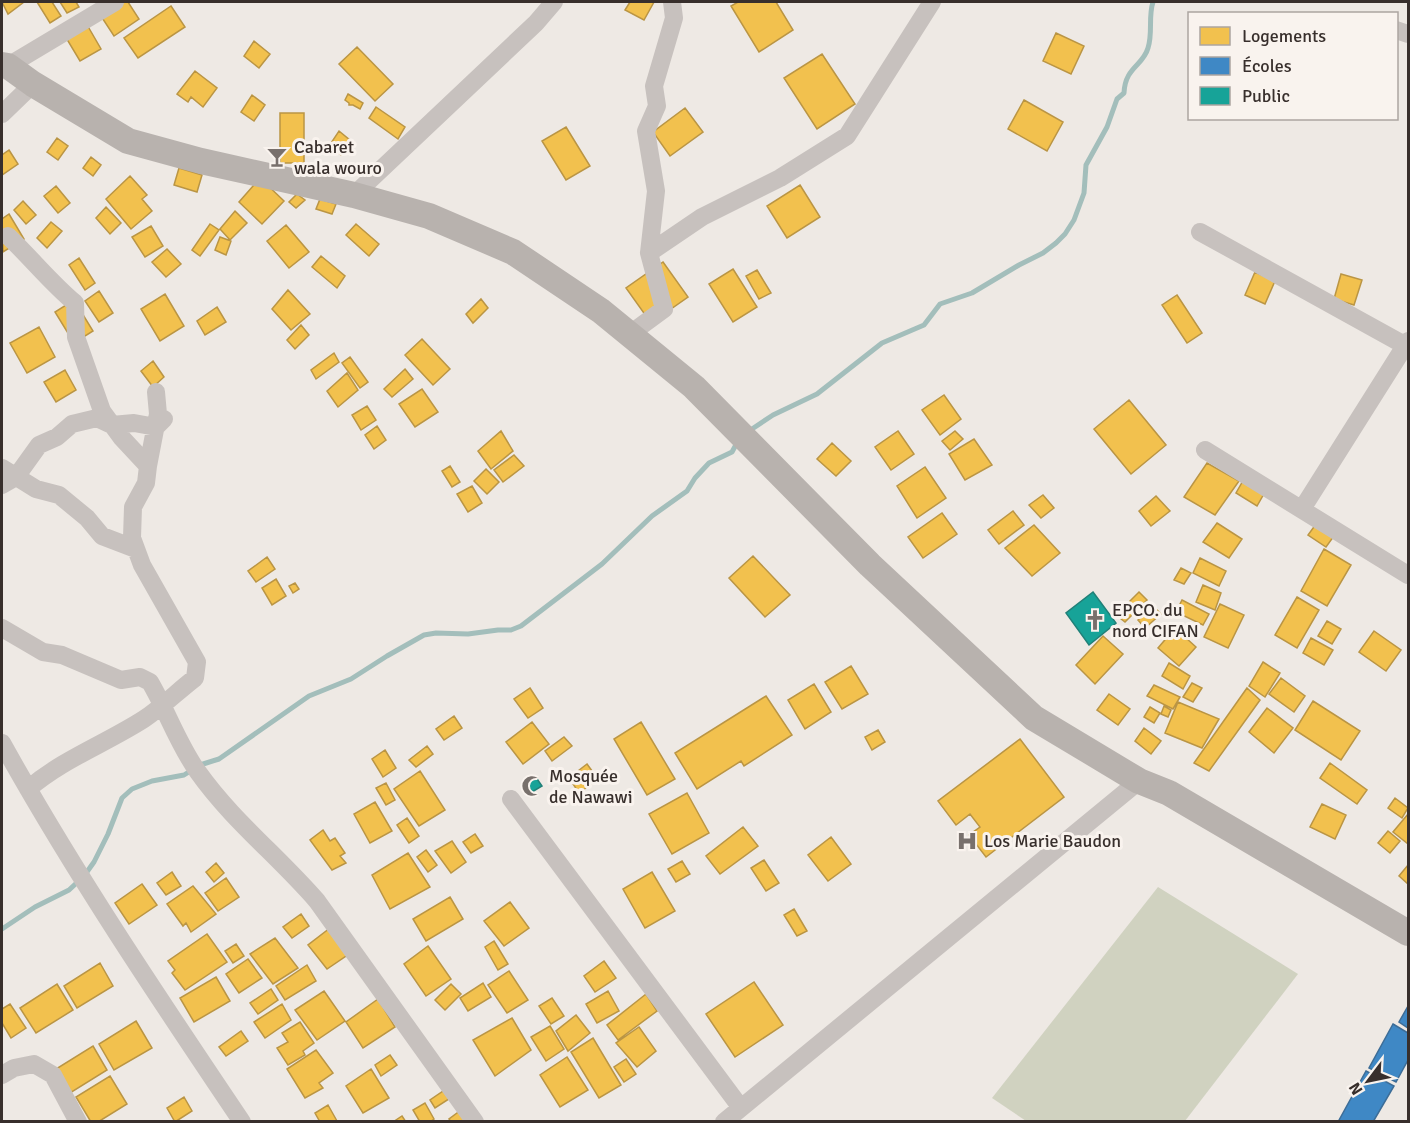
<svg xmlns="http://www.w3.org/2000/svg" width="1410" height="1123" viewBox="0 0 1410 1123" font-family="Signika,sans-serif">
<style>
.green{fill:#d0d2c0}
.homes{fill:#f2c14e;stroke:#ba9544;stroke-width:1.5}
.schools{fill:#3f88c5;stroke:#3d6d97;stroke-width:1.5}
.public{fill:#17a398;stroke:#218078;stroke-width:1.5}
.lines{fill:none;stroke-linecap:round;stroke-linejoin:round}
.stream{stroke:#a3bebb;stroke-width:5}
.street{stroke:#c7c1be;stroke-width:18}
.secondary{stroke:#b8b2ae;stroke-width:26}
.labels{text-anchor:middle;stroke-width:6;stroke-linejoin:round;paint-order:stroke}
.poi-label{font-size:18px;fill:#382f2c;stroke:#f9f3ee;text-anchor:start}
</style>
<rect width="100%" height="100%" fill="#eee9e4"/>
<path class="green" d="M1158,887L1298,974L1185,1121H1026L992,1098Z"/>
<path class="homes" d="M2,2H24L8,14Z
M37,2H52L61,16L50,23Z
M60,2H76L79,7L67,13Z
M111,2H128L139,19L114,36L97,10Z
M630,2H654L644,20L625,10Z
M738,2H776L793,30L759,52L731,6Z
M171,6L185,27L138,58L124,38Z
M86,23L101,49L80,61L65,36Z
M1056,33L1084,46L1071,74L1043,61Z
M254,41L270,54L259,68L244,56Z
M357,47L393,84L375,101L339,64Z
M822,54L855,104L817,129L784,78Z
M195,71L217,88L203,107L191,97L188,102L177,94Z
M348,94L363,103L360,109L353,105H349V103L345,100Z
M252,95L265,105L254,121L241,112Z
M1024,100L1063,122L1047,151L1008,129Z
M376,107L405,127L398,139L369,118Z
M685,108L703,132L670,156L653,132Z
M280,113H304V163H280Z
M566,127L590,166L566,180L542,141Z
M339,131L351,141L341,155L329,146Z
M57,138L68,146L58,160L47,152Z
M9,150L18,164L2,175V155Z
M91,157L101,165L93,176L83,168Z
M179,168L202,175L197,192L174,185Z
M130,176L147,195L142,199L152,211L131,229L106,199Z
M260,178L284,201L262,224L239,202Z
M800,185L820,217L787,238L767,206Z
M56,186L70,203L58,213L44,196Z
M297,194L305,200L296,208L289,202Z
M320,199L336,204L332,214L316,209Z
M23,201L36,215L26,224L14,210Z
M106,207L121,223L110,234L96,218Z
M235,211L247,223L230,240L220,229Z
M9,214L24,239L3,252L2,219Z
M51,222L62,231L47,248L37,238Z
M210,224L219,230L200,256L192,250Z
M356,224L379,244L369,256L346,235Z
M286,225L309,252L289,268L267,241Z
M151,226L163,246L145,257L132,237Z
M220,237L231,241L226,255L215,250Z
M167,249L181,264L166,277L152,262Z
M321,256L345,276L337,288L312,267Z
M79,258L95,283L85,290L69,265Z
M663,262L688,297L651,323L626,288Z
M733,269L757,307L733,322L709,284Z
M757,270L771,293L759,299L746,276Z
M1255,272L1275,281L1265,304L1245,295Z
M1341,274L1362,280L1354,305L1334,299Z
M288,290L310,314L291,330L272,309Z
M99,291L113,313L99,322L85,301Z
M165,294L184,326L160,341L141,309Z
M1177,295L1202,333L1187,343L1162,305Z
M481,299L488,308L473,323L466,314Z
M74,300L93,331L74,343L55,312Z
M217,307L226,322L205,335L197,321Z
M301,325L309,335L295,349L287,340Z
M39,327L55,357L27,373L10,343Z
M422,339L450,369L433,385L405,355Z
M334,353L339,362L316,379L311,370Z
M350,357L368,382L360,388L342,363Z
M153,361L164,377L153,387L141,371Z
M405,369L413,379L392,397L384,389Z
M65,370L76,390L56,402L44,382Z
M347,373L358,390L338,407L327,391Z
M422,389L438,412L415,427L399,404Z
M944,395L961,419L940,435L922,410Z
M1129,400L1166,445L1131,474L1094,429Z
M367,406L376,420L361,430L352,415Z
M377,426L386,440L374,449L365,435Z
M501,431L513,451L491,469L478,451Z
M898,431L914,454L891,470L875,447Z
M955,431L963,439L950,450L942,441Z
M974,439L992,465L965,480L949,454Z
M832,443L851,461L836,476L817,459Z
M514,455L524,466L503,482L494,470Z
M1207,463L1239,481L1215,515L1184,497Z
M450,466L460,482L452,487L442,471Z
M925,467L946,498L917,518L897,486Z
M486,469L499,482L487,494L474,481Z
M1244,479L1265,492L1257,506L1236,493Z
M472,486L482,503L468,512L457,494Z
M1043,495L1054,508L1041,518L1029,505Z
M1156,496L1170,511L1151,526L1139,511Z
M1013,511L1024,525L999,544L988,530Z
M942,513L957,534L923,558L908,537Z
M1217,523L1242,539L1229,558L1203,542Z
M1316,524L1334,536L1326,547L1308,535Z
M1034,525L1060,553L1032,576L1005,548Z
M1324,549L1351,565L1327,606L1301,591Z
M753,556L790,595L765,617L729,578Z
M267,557L275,569L256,582L248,571Z
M1200,558L1226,571L1219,586L1193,573Z
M1181,568L1191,573L1184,584L1174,580Z
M276,579L286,596L272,605L262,588Z
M295,583L299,589L293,593L289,586Z
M1203,585L1221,593L1215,610L1196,602Z
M1139,592L1147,600L1125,622L1116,615Z
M1297,597L1319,610L1297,648L1275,635Z
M1182,600L1209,614L1203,625L1176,612Z
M1220,604L1244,615L1228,648L1204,637Z
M1153,606L1161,614L1145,628L1138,620Z
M1327,621L1341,629L1332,644L1318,636Z
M1175,628L1196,647L1179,666L1158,648Z
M1374,631L1401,650L1386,671L1359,652Z
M1103,636L1123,654L1095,684L1076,665Z
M1311,638L1333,650L1324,665L1303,653Z
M1263,662L1280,673L1265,697L1249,686Z
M1169,663L1190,676L1183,689L1162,676Z
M851,666L868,694L842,709L825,682Z
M1281,678L1305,696L1294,712L1269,694Z
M1192,683L1202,688L1193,702L1183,697Z
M814,684L831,712L805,729L788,700Z
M1154,685L1180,697L1173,709L1147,696Z
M530,688L543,708L528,718L514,699Z
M1247,688L1260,700L1209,771L1194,763Z
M1109,694L1130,709L1118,725L1097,710Z
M766,696L792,735L744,766L741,761L697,789L675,753Z
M1313,701L1360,731L1341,760L1295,730Z
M1178,702L1219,719L1202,748L1165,733Z
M1164,706L1171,710L1168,717L1161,714Z
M1150,707L1160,713L1154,723L1144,717Z
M1267,708L1293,728L1274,753L1249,732Z
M454,716L462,728L444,740L436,729Z
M532,722L549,744L523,764L506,742Z
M641,722L675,779L647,795L614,739Z
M1144,728L1161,741L1151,754L1135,741Z
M878,730L885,742L872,750L865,737Z
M564,737L572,746L552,761L545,751Z
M1020,739L1064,797L986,857L969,835L980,827L970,814L956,825L938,801Z
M427,746L433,754L416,767L409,760Z
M385,750L396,768L383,777L372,759Z
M1330,763L1367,790L1357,804L1320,778Z
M587,764L598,779L579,793L569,778Z
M420,771L445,810L419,826L394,789Z
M386,783L395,800L386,805L376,788Z
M687,793L709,833L672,854L649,814Z
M1395,798L1408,808L1402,818L1388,808Z
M375,802L392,831L370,843L354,814Z
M1322,804L1346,815L1335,839L1310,827Z
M1408,814V844L1393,832Z
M407,818L419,836L409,843L397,825Z
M743,827L758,846L720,874L706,856Z
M323,830L330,841L335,838L345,853L340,856L346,863L332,870L310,840Z
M1388,831L1400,841L1390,853L1378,843Z
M475,834L483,846L471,853L463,842Z
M831,837L851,864L828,881L808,855Z
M452,841L466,862L451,873L435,851Z
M426,850L437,865L428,872L417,857Z
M408,853L430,887L390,909L372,875Z
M764,860L779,883L766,891L751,868Z
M682,861L690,874L676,882L668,869Z
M216,863L224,873L214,882L206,872Z
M1408,865V884L1399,876Z
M172,872L181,886L166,895L157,883Z
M652,872L675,911L645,928L623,889Z
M226,878L239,897L218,911L205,893Z
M142,884L157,905L129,924L115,903Z
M193,886L216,914L191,932L186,923L183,926L167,904Z
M450,897L463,919L426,941L413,919Z
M510,902L529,928L504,946L484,921Z
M794,909L807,931L797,936L784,915Z
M301,914L309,926L292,938L283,927Z
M330,928L349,954L327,969L308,945Z
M207,934L227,962L185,990L172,973L175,970L168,961Z
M275,938L298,968L273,984L250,954Z
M494,941L508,964L498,970L485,947Z
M236,944L244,956L233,963L225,951Z
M428,946L451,979L426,996L404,964Z
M248,959L262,978L239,993L226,974Z
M604,961L616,978L595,992L584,976Z
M100,963L113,986L77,1008L64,986Z
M307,965L316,981L285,1000L276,986Z
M509,971L528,1000L507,1013L488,985Z
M216,977L230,1001L194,1022L180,998Z
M754,982L783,1025L735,1057L706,1014Z
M483,983L491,997L468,1011L460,998Z
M57,984L73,1010L36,1033L20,1008Z
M451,984L461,994L445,1010L435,1000Z
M271,989L278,1000L258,1014L250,1003Z
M324,991L345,1021L317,1040L295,1010Z
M608,991L619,1011L597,1023L586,1004Z
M646,994L657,1011L618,1040L607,1025Z
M552,998L564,1016L551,1024L539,1006Z
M378,999L395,1027L363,1048L346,1022Z
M10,1004L26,1028L11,1038L2,1023V1009Z
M282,1004L291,1020L265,1038L254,1022Z
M576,1015L590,1033L568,1051L556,1031Z
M512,1018L531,1050L495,1076L473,1040Z
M136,1021L152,1048L114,1070L99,1044Z
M300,1022L314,1043L303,1051L305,1055L288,1065L277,1048L288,1042L282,1033Z
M550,1026L564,1049L546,1061L531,1037Z
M639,1027L656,1051L637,1067L616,1043Z
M241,1031L248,1041L226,1056L219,1047Z
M593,1038L621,1085L599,1098L571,1052Z
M93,1046L107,1070L70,1093L56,1069Z
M316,1050L333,1073L319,1083L323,1088L305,1098L287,1069Z
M390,1055L397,1065L381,1076L375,1065Z
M567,1057L588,1090L560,1107L540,1075Z
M626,1059L636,1074L624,1082L614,1067Z
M371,1069L389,1098L363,1113L346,1086Z
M110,1076L127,1104L98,1122H91L76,1097Z
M449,1087L455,1095L435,1108L430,1100Z
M184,1097L192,1111L175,1122L167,1108Z
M425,1103L434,1119L430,1122H420L413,1110Z
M328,1105L337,1121L320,1122L315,1113Z
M461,1110L469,1122H451L449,1119Z
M402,1116L406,1122H393Z"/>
<path class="schools" d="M1408,1006V1028L1399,1022Z
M1393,1024L1408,1033V1060L1396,1082L1369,1068Z
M1366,1071L1394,1086L1373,1122H1338Z"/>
<path class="public" d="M1093,592L1116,623L1089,645L1066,613Z
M535,776L542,786L532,792L525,783Z"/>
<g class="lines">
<path class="stream" d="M749,431L773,415L817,394L882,343L924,325L940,304L972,293L1019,265L1043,253L1056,243L1065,234L1074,220L1084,193L1086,165L1107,127L1117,99L1124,93C1125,67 1143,66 1148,48C1153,33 1148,17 1153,2
M2,929L35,907L69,890L84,876L94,862L108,834L122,798L132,789L152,781L184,775L200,765L219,759L309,696L351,679L387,656L424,635L436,633L468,634L498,630H511L521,626L602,564L652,516L687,491L695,478L709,463L732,452L738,441"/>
<path class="street" d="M1396,30L1408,34
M8,66L115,2
M2,114L33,84
M354,195L536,23L554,2
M1200,232L1408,347
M8,236C31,258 51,283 75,303L76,337L102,411L121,437L148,466L146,483L133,507L132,538L142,565L197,662L195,678C178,691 162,707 144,719C105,744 63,759 28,789
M649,253L656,191L646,131L657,106L654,86L674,18L672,2
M630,334L664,309L649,253L702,217L780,178L847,136L932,2
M1205,450L1408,575
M148,466L158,414L156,392
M2,468L36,489L59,495L87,518L102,536L136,549
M2,485L16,477L39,445L57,437L72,424L97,418L112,425L134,423L156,427L164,419
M1302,509L1408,341
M2,628L43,652L62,655L121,680L140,677L150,682C167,711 178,744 198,772C232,820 278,856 317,901L475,1122
M2,743C75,874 158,997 242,1122
M511,799L741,1108
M2,1075L14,1068L34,1064L53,1075L78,1122
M724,1122L1139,781"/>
<path class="secondary" d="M2,65L8,66L33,84L128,141L201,161L354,195L429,216L513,252L601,311L694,387L870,565L1034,718L1139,781L1169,793L1408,933"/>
</g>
<defs>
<g id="bar-bare" transform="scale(1.62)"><path d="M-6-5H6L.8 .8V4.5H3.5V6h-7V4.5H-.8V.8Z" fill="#78706c" stroke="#f9f3ee" stroke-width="2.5" paint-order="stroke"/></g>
<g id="church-bare" transform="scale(1.62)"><path d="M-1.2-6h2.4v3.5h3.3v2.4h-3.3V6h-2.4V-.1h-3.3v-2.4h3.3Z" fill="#78706c" stroke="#f9f3ee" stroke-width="2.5" paint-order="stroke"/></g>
<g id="mosque-bare" transform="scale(1.62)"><path d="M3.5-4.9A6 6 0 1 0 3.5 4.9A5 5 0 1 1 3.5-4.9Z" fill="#78706c" stroke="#f9f3ee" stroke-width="2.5" paint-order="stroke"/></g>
<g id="hospital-bare" transform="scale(1.62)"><path d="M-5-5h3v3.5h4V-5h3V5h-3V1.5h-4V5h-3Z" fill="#78706c" stroke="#f9f3ee" stroke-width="2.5" paint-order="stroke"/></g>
</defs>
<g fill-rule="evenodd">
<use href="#bar-bare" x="277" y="157"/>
<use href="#church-bare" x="1095" y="620"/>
<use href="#mosque-bare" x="532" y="786"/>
<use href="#hospital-bare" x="967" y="841"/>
</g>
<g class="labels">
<g class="poi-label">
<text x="294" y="153">Cabaret<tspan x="294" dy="21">wala wouro</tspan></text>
<text x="1112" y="616">EPCO. du<tspan x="1112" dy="21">nord CIFAN</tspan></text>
<text x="549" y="782">Mosquée<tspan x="549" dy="21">de Nawawi</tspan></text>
<text x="984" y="847">Los Marie Baudon</text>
</g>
</g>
<rect width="1410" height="1123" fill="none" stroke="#382f2c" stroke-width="6"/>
<rect x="1188" y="12" width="210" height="108" fill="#f9f3ee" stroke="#aca5a0" stroke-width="1.5"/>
<rect x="1200" y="27" width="30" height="18" fill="#f2c14e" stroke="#aca5a0" stroke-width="1.5"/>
<text x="1242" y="42" font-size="18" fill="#382f2c">Logements</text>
<rect x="1200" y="57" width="30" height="18" fill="#3f88c5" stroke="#aca5a0" stroke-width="1.5"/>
<text x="1242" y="72" font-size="18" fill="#382f2c">Écoles</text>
<rect x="1200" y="87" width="30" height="18" fill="#17a398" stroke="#aca5a0" stroke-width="1.5"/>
<text x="1242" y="102" font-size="18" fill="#382f2c">Public</text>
<g transform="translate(1368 1081) rotate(238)" stroke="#f9f3ee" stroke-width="4.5" paint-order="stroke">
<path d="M0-4.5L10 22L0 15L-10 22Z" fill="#382f2c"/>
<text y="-9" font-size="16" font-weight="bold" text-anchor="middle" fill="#382f2c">N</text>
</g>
</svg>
